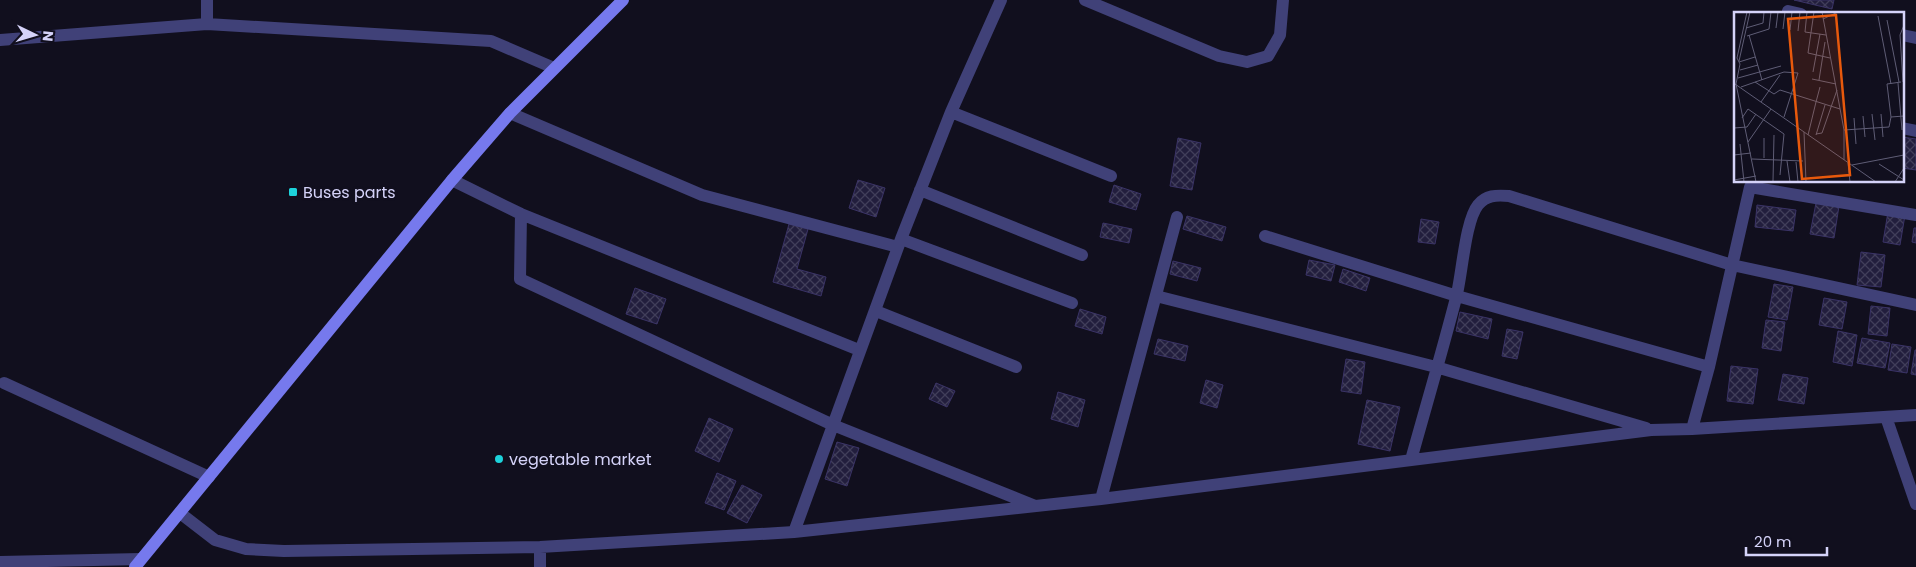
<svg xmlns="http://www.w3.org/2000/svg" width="1916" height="567" viewBox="0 0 1916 567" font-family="Poppins,sans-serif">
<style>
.building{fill:url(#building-cross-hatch);stroke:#3a3366}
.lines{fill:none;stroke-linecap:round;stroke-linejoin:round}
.lane{stroke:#404178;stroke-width:12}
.street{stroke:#404178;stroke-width:12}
.secondary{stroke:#7679ed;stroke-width:12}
.poi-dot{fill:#1dd2db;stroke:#110f1e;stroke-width:2}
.labels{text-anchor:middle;stroke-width:5;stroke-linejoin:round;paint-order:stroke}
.poi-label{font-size:16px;fill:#d5d3f9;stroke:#110f1e;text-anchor:start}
.inset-road{fill:none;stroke:#5f5d76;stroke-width:1}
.view{fill:#e8590c;fill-opacity:0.15;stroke:#e8590c;stroke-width:2.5}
.inset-edge{fill:none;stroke:#d5d3f9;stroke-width:2.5}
</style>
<defs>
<pattern id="building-cross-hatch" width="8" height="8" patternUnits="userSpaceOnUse" patternTransform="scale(1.25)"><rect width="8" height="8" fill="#221e3d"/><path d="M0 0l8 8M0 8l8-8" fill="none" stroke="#413e5a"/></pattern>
</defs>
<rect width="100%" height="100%" fill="#110f1e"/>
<path class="building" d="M1794,0H1834L1832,9Z
M1902,137L1916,139V170L1902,168Z
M1178,138L1201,143L1192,190L1170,186Z
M858,180L885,188L876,217L849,208Z
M1114,185L1141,194L1136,210L1109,202Z
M1816,203L1839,206L1834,238L1810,234Z
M1757,205L1796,210L1793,231L1755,227Z
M1888,212L1905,215L1900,245L1883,242Z
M1187,216L1226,227L1222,241L1183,229Z
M1421,219L1439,222L1435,244L1418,242Z
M1103,223L1132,229L1129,243L1100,237Z
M789,224L808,229L797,269L826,277L821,296L773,282Z
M1914,228H1916V243L1912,242Z
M1861,252L1885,255L1881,287L1857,285Z
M1309,260L1335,265L1331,281L1306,275Z
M1173,261L1201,268L1197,281L1170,274Z
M1343,269L1370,278L1366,291L1339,282Z
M1774,284L1793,287L1787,320L1768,317Z
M635,288L666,299L657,324L626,314Z
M1824,298L1847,302L1842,329L1819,325Z
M1871,306L1890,308L1887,336L1868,334Z
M1080,309L1106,317L1102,334L1075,326Z
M1460,312L1492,319L1488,339L1456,331Z
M1766,320L1785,322L1781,351L1762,348Z
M1507,329L1523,332L1517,359L1502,356Z
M1838,331L1857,335L1852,366L1833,362Z
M1862,338L1890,343L1885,368L1857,363Z
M1158,339L1188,346L1185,361L1154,354Z
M1892,344L1911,347L1907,373L1888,370Z
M1915,350H1916V375L1911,374Z
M1346,359L1365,362L1361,394L1341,391Z
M1731,366L1758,369L1753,404L1727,401Z
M1783,374L1808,378L1804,404L1778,400Z
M1206,380L1223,385L1217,408L1200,403Z
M936,383L955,391L947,407L929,399Z
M1058,392L1085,400L1078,427L1051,419Z
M1367,400L1400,407L1390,451L1358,444Z
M709,418L733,429L719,462L695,451Z
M837,442L859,448L847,486L825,479Z
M717,473L736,481L724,510L705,503Z
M742,485L762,495L747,523L727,513Z"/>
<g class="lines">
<path class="lane" d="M4,383L209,477"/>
<path class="street" d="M1085,0L1219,56L1247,62L1268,56L1280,35L1283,0
M1788,11L1801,14
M207,24V0
M1902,35L1916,38
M0,40L207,24L491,41L554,68
M951,112L1111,176
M510,113L702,195L898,247
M1902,128L1916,131
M452,180L521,214L859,350
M920,190L1082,255
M521,214L520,279L833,425L1033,505
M1265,236L1457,296L1709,367
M901,239L1072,303
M1156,296L1436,367L1646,428
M876,311L1016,367
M1886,417L1916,504
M1692,429L1709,367L1750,187L1916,215
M1411,460C1426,406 1442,352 1456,298C1462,276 1465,221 1478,205C1486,195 1496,195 1509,196L1732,265L1916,305
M1101,499L1177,217
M180,513L215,540L246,549L284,551L540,547L794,532L1101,499L1651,430L1692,429L1916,415
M794,532L901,239L951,112L1001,0
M540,547V567
M0,562L141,559"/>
<path class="secondary" d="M135,567L452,180L510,113L623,0"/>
</g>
<g class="poi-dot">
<rect x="288" y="187" width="10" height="10" rx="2.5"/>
<circle cx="499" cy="459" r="5"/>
</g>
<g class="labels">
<g class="poi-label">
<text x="303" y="198">Buses parts</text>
<text x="509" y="465">vegetable market</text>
</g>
</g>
<g transform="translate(1734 12)">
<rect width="170" height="170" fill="#110f1e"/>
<path class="inset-road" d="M13,0L3,46L6,52L2,72L22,170M73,0L71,20L92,23M80,0L74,41L96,46M88,0L110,118V148M144,4L157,72M89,7L104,0M153,8L165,70M12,16L29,11L30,0M42,16L44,0M49,17L51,0M56,18L58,0M64,19L66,0M15,23L28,68M13,24L35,17L37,0M5,49L16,0M5,50L21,45M6,58L24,53M79,60L86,22M4,66L47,54M78,67L102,72M85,68L91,30M21,70L40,82L46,78L106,97M169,70L166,23L170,13M164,71L168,118M1,72L142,170M7,75L50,60L64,61L50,105M27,90L46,63M82,90L86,75M138,102L141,128M147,102L149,125M129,104L131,125M157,105L153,72L167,70M8,106L14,97L50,122L46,163M120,106L122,132M0,116L13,115L22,102M110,118L155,115L157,105L170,104M70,120L72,170M82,122L88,121L103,78M74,123L82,90M82,123L91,93M30,126V146M14,130L37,97M6,132L10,170M0,143L17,141M18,147L69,149M53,149L56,170M62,150L64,170M114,151L116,170M145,152L170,168M118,153L170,143M0,168L22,164M39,169L40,123M161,170L170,156"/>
<path class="view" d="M102,3L116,163L68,167L54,7Z"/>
<rect width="170" height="170" class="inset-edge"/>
</g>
<g transform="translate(35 35) rotate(95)" stroke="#110f1e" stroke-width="4" paint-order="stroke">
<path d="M0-4L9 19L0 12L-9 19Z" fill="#d5d3f9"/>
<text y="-8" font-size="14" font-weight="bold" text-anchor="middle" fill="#d5d3f9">N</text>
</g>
<path d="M1746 547v8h81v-8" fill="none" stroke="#d5d3f9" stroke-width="2.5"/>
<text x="1754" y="547" font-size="15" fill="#d5d3f9" stroke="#110f1e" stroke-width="4" paint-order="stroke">20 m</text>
</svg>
